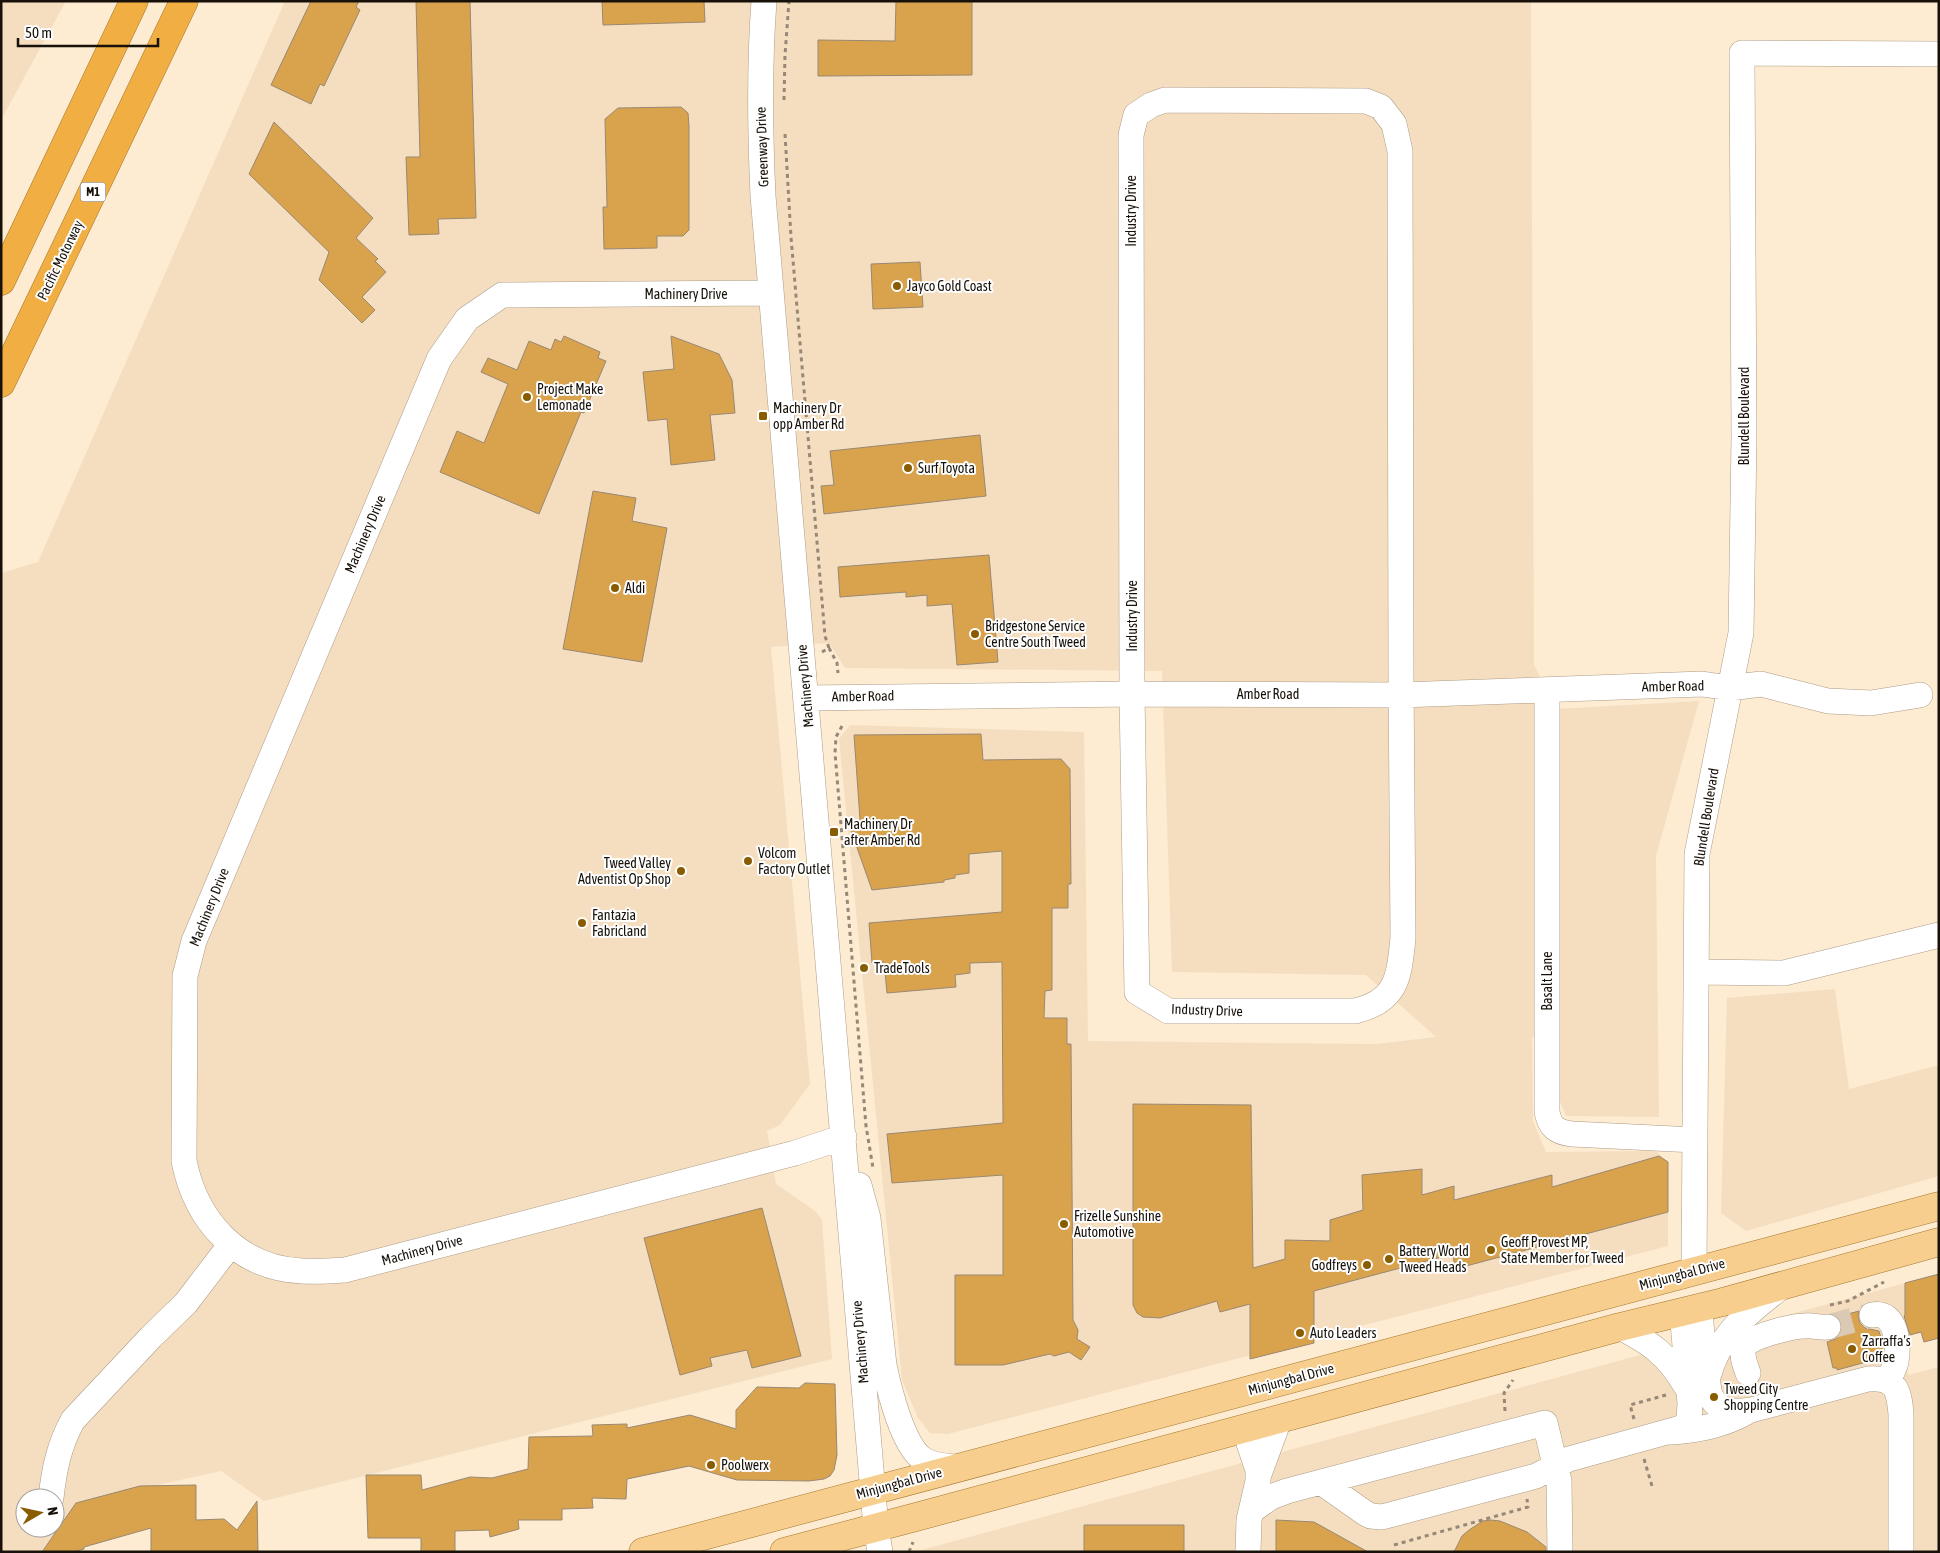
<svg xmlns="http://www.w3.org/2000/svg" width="1940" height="1553" viewBox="0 0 1940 1553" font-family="'Asap Condensed',sans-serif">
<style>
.built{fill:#f5dec0;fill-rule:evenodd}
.building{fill:#d9a24d;stroke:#998872}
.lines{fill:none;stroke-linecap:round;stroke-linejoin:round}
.minor-tunnel{stroke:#dacab4;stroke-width:25;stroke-dasharray:25 12;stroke-linecap:butt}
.minor-casing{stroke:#ad9c86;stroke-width:26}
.major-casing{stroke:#a5772e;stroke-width:29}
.highway-casing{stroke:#a5772e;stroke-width:29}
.path{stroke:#958877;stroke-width:3;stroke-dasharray:4 4;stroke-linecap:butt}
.minor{stroke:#fff;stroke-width:25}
.major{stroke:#f7ce8e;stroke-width:28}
.highway{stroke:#f1ae42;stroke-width:28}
.poi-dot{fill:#895c00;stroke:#fff;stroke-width:2}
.labels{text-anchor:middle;stroke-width:4;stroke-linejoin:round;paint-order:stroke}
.shield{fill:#fff;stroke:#5d5853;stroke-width:1}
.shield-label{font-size:12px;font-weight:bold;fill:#171109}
.street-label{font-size:14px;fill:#171109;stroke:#fff}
.poi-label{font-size:14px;fill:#171109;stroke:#fff;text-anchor:start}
</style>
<rect width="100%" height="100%" fill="#fdebd2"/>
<path class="built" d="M1,1H66L1,120Z
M285,1H1531L1534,665L1557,709L1699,701L1656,856L1659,1117L1566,1116L1558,1097L1554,1037H1532L1533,1121L1546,1152L1656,1151L1668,1163V1246L948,1434L930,1433L918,1418L902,1380L839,739L850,725L1084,732L1088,1041L1377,1044L1436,1037L1366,975L1172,972L1162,671L845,668L829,643L771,647L810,1084L780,1125L767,1131L776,1184L815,1211L822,1220L832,1359L264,1501L221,1471L76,1503L43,1550L31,1552H1V573L38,562ZM25,1498H55V1528H25Z
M1835,989L1849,1089L1939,1065V1176L1746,1231L1721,1213L1727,998Z
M1905,1283L1908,1375L1939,1367V1552H914Z"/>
<path class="building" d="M311,1H359L356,7L360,10L324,86L320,84L311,104L271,85Z
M416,1H470L476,218L438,219L439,234L409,235L406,157H420Z
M602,1H704L705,22L603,25Z
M896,1H972V75L818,76V40L895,41Z
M681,107L688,113L689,126V230L683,236H657V248L604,249L603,207H607L605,119L618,108Z
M274,122L373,218L356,238L378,259L375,261L386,272L362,297L375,310L362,323L319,280L329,252L249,174Z
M920,262L923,307L873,309L871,264Z
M564,336L600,352L598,358L606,361L584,413L581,412L539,514L440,472L457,431L484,443L508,384L481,372L488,358L517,370L529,341L551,350L555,339L561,342Z
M671,336L719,354L732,380L735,413L710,415L715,460L671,465L667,419L648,421L643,372L674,369Z
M980,435L986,496L824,514L821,486L834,485L830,451Z
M593,491L636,498L632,521L667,528L642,662L563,649Z
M989,555L998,662L957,665L952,604L927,606V595L906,597V592L840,597L838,567Z
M981,734L983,760L1061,759L1070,769L1071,884H1068V908H1052V990L1045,991L1044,1018H1067V1044H1071L1073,1320L1078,1330L1077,1339L1090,1347L1081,1360L1069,1352L1054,1356L1050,1354L1003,1365H955V1275H1003V1175L892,1183L887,1134L1003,1123L1002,962L970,963V973L955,975L956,987L887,993L884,962L872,963L869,923L1002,912V851L969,854V873L955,875V878L944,880V882L872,890L849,825L859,822L860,819L854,735Z
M1133,1104L1251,1105L1253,1268L1285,1259V1240L1330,1241V1220L1363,1210L1362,1175L1422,1169V1195L1454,1186V1200L1552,1175V1187L1659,1156L1668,1162V1212L1455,1269L1453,1254L1314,1291V1343L1250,1359V1304L1220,1312L1217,1301L1160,1318L1143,1317L1137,1313L1133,1305Z
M762,1208L801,1356L752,1368L747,1350L710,1358L712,1366L680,1375L644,1238Z
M1939,1274V1338L1924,1342L1921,1332L1910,1335L1904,1316L1905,1315V1283Z
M1859,1311L1858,1316L1860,1323L1865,1328L1879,1331L1882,1341V1355L1869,1359L1870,1361L1837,1370V1368H1833L1827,1342L1836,1339L1841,1333L1842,1325L1837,1317Z
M805,1383L835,1384L837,1455L834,1470L830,1476L824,1479L809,1481L737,1480L689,1466L627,1479L626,1499L592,1498L593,1508L562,1509V1520H518L519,1529L490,1537L489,1530L455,1531V1552H421V1538H368L366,1475H421L422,1490L470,1477L492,1478L528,1469L529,1437L593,1436L592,1425L627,1424V1428L690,1415L736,1429V1410L757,1387L799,1388Z
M196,1485V1520L224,1519L237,1530L257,1501L258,1552H151V1528L84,1547V1549L73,1552H42L76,1503L140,1486Z
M1276,1520L1314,1522L1368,1552H1276Z
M1491,1520L1500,1521L1527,1532L1546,1547V1552H1454L1462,1536L1469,1530L1483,1521Z
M1084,1525H1184V1552H1084Z"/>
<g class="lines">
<path class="minor-tunnel" d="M1828,1327L1872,1315"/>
<g class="minor-casing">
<path id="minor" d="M764,1C759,67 760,131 763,196L876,1528L880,1552
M1165,100L1366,101L1381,107L1394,124L1400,151L1401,676L1403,938C1399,976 1398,1001 1355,1011H1168L1137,992L1132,694L1131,135L1136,115L1151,105Z
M771,293L502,295L467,319L439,359L194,941L185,976L184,1161C196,1221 238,1268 302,1271C316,1272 331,1271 345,1270L795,1153L844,1137
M1547,690V1112C1550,1127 1556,1132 1572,1134L1695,1140
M806,698L1132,694L1401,695L1702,684L1730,688L1761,684L1828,701L1871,703L1920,695
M1696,972L1784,973L1939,935
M859,1185L868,1218L884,1365C889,1389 903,1447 924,1460C934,1466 946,1466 957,1467
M1694,1271L1697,854L1741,633L1744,438L1742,53L1939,54
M1699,1307L1709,1392C1716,1412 1732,1413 1751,1410L1868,1379C1896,1377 1899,1390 1901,1414V1552
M1872,1315C1897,1310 1899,1345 1896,1362C1894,1369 1891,1375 1888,1381
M1620,1327C1652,1344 1667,1354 1686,1386
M1748,1373C1745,1365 1741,1355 1744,1347C1749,1336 1794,1326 1805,1326C1813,1325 1821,1328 1828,1327
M1708,1377C1721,1330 1747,1315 1782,1286
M1244,1429L1258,1470V1481L1249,1520L1248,1552
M1671,1432C1695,1431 1724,1425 1745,1413
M1258,1477L1279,1420
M1321,1482L1365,1513L1371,1516L1382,1517L1536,1476L1569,1459L1681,1428L1687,1424L1689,1420L1690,1404L1682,1311
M51,1498C54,1470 59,1445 73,1420L151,1337L186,1303L231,1244
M1251,1511L1271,1497L1287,1491L1545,1423L1559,1481L1560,1552"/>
</g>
<g class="major-casing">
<path id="major" d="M643,1552L1939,1206
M784,1552L916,1517L1620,1327L1723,1302L1939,1242"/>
</g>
<g class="highway-casing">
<path id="highway" d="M1,281L134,1
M1,383L184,1"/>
</g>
<path class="path" d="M784,100L785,55L789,1
M785,134L791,237L825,636L829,648
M822,652L829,648L837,663L838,673
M842,726L836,737L835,753L866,1126L873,1168
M1830,1305L1848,1301L1884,1282
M1505,1411L1504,1393L1513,1380
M1634,1419L1630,1405L1666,1395
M1644,1459L1652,1486
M1394,1545L1528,1507L1527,1499
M909,1552L913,1542"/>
<use href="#minor" class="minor"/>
<use href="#major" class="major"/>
<use href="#highway" class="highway"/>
</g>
<g class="poi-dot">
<circle cx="897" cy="286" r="5"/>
<circle cx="527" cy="397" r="5"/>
<rect x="758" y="411" width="10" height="10" rx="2.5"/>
<circle cx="908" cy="468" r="5"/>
<circle cx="615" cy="588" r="5"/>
<circle cx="975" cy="634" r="5"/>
<rect x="829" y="827" width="10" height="10" rx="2.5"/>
<circle cx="748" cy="861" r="5"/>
<circle cx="681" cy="871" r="5"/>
<circle cx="582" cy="923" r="5"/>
<circle cx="864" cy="968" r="5"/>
<circle cx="1064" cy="1224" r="5"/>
<circle cx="1491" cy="1250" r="5"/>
<circle cx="1389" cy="1259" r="5"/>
<circle cx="1367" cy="1265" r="5"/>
<circle cx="1300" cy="1333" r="5"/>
<circle cx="1852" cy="1349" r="5"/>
<circle cx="1714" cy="1397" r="5"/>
<circle cx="711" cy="1465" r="5"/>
</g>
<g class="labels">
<rect class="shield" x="80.5" y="182.5" width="25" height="19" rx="4"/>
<g class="shield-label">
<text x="93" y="196">M1</text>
</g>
<g class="street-label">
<text transform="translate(762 147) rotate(-92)" y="5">Greenway Drive</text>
<text transform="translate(1131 211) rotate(-90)" y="5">Industry Drive</text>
<text transform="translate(60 260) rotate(-64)" y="5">Pacific Motorway</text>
<text x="686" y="299">Machinery Drive</text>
<text transform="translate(1744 416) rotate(-90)" y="5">Blundell Boulevard</text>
<text transform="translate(365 534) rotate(-67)" y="5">Machinery Drive</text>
<text transform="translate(1132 616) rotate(-90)" y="5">Industry Drive</text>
<text transform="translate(805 686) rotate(-95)" y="5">Machinery Drive</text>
<text transform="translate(1673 686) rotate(-1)" y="5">Amber Road</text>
<text x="1268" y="699">Amber Road</text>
<text transform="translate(863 696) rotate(-1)" y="5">Amber Road</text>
<text transform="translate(1706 817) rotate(-81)" y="5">Blundell Boulevard</text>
<text transform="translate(209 907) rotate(-68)" y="5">Machinery Drive</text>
<text transform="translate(1547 981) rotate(-90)" y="5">Basalt Lane</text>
<text transform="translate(1207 1010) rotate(2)" y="5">Industry Drive</text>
<text transform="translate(422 1250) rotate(-15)" y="5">Machinery Drive</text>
<text transform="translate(1682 1274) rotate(-15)" y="5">Minjungbal Drive</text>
<text transform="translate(860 1342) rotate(-95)" y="5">Machinery Drive</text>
<text transform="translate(1291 1379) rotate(-15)" y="5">Minjungbal Drive</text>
<text transform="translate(899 1483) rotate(-15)" y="5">Minjungbal Drive</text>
</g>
<g class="poi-label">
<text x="907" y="291">Jayco Gold Coast</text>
<text x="537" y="394">Project Make<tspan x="537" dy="16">Lemonade</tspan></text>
<text x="773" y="413">Machinery Dr<tspan x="773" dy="16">opp Amber Rd</tspan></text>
<text x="918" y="473">Surf Toyota</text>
<text x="625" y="593">Aldi</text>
<text x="985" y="631">Bridgestone Service<tspan x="985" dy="16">Centre South Tweed</tspan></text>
<text x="844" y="829">Machinery Dr<tspan x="844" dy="16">after Amber Rd</tspan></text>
<text x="758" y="858">Volcom<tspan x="758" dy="16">Factory Outlet</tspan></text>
<text x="671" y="868" text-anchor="end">Tweed Valley<tspan x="671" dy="16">Adventist Op Shop</tspan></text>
<text x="592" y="920">Fantazia<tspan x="592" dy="16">Fabricland</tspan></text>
<text x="874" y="973">TradeTools</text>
<text x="1074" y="1221">Frizelle Sunshine<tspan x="1074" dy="16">Automotive</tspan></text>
<text x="1501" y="1247">Geoff Provest MP,<tspan x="1501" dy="16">State Member for Tweed</tspan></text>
<text x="1399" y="1256">Battery World<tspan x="1399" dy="16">Tweed Heads</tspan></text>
<text x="1357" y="1270" text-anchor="end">Godfreys</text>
<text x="1310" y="1338">Auto Leaders</text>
<text x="1862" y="1346">Zarraffa's<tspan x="1862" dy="16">Coffee</tspan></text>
<text x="1724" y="1394">Tweed City<tspan x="1724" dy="16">Shopping Centre</tspan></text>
<text x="721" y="1470">Poolwerx</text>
</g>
</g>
<rect width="1940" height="1553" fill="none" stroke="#171109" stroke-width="5"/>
<g transform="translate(40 1513) rotate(81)"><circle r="24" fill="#ffffff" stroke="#a2a09d"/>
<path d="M0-4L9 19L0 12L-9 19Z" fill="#895c00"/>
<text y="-8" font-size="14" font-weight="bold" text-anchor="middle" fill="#171109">N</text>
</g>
<path d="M18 38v8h140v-8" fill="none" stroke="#171109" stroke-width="2.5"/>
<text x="25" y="38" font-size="15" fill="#171109" stroke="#ffffff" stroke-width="4" paint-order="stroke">50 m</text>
</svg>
